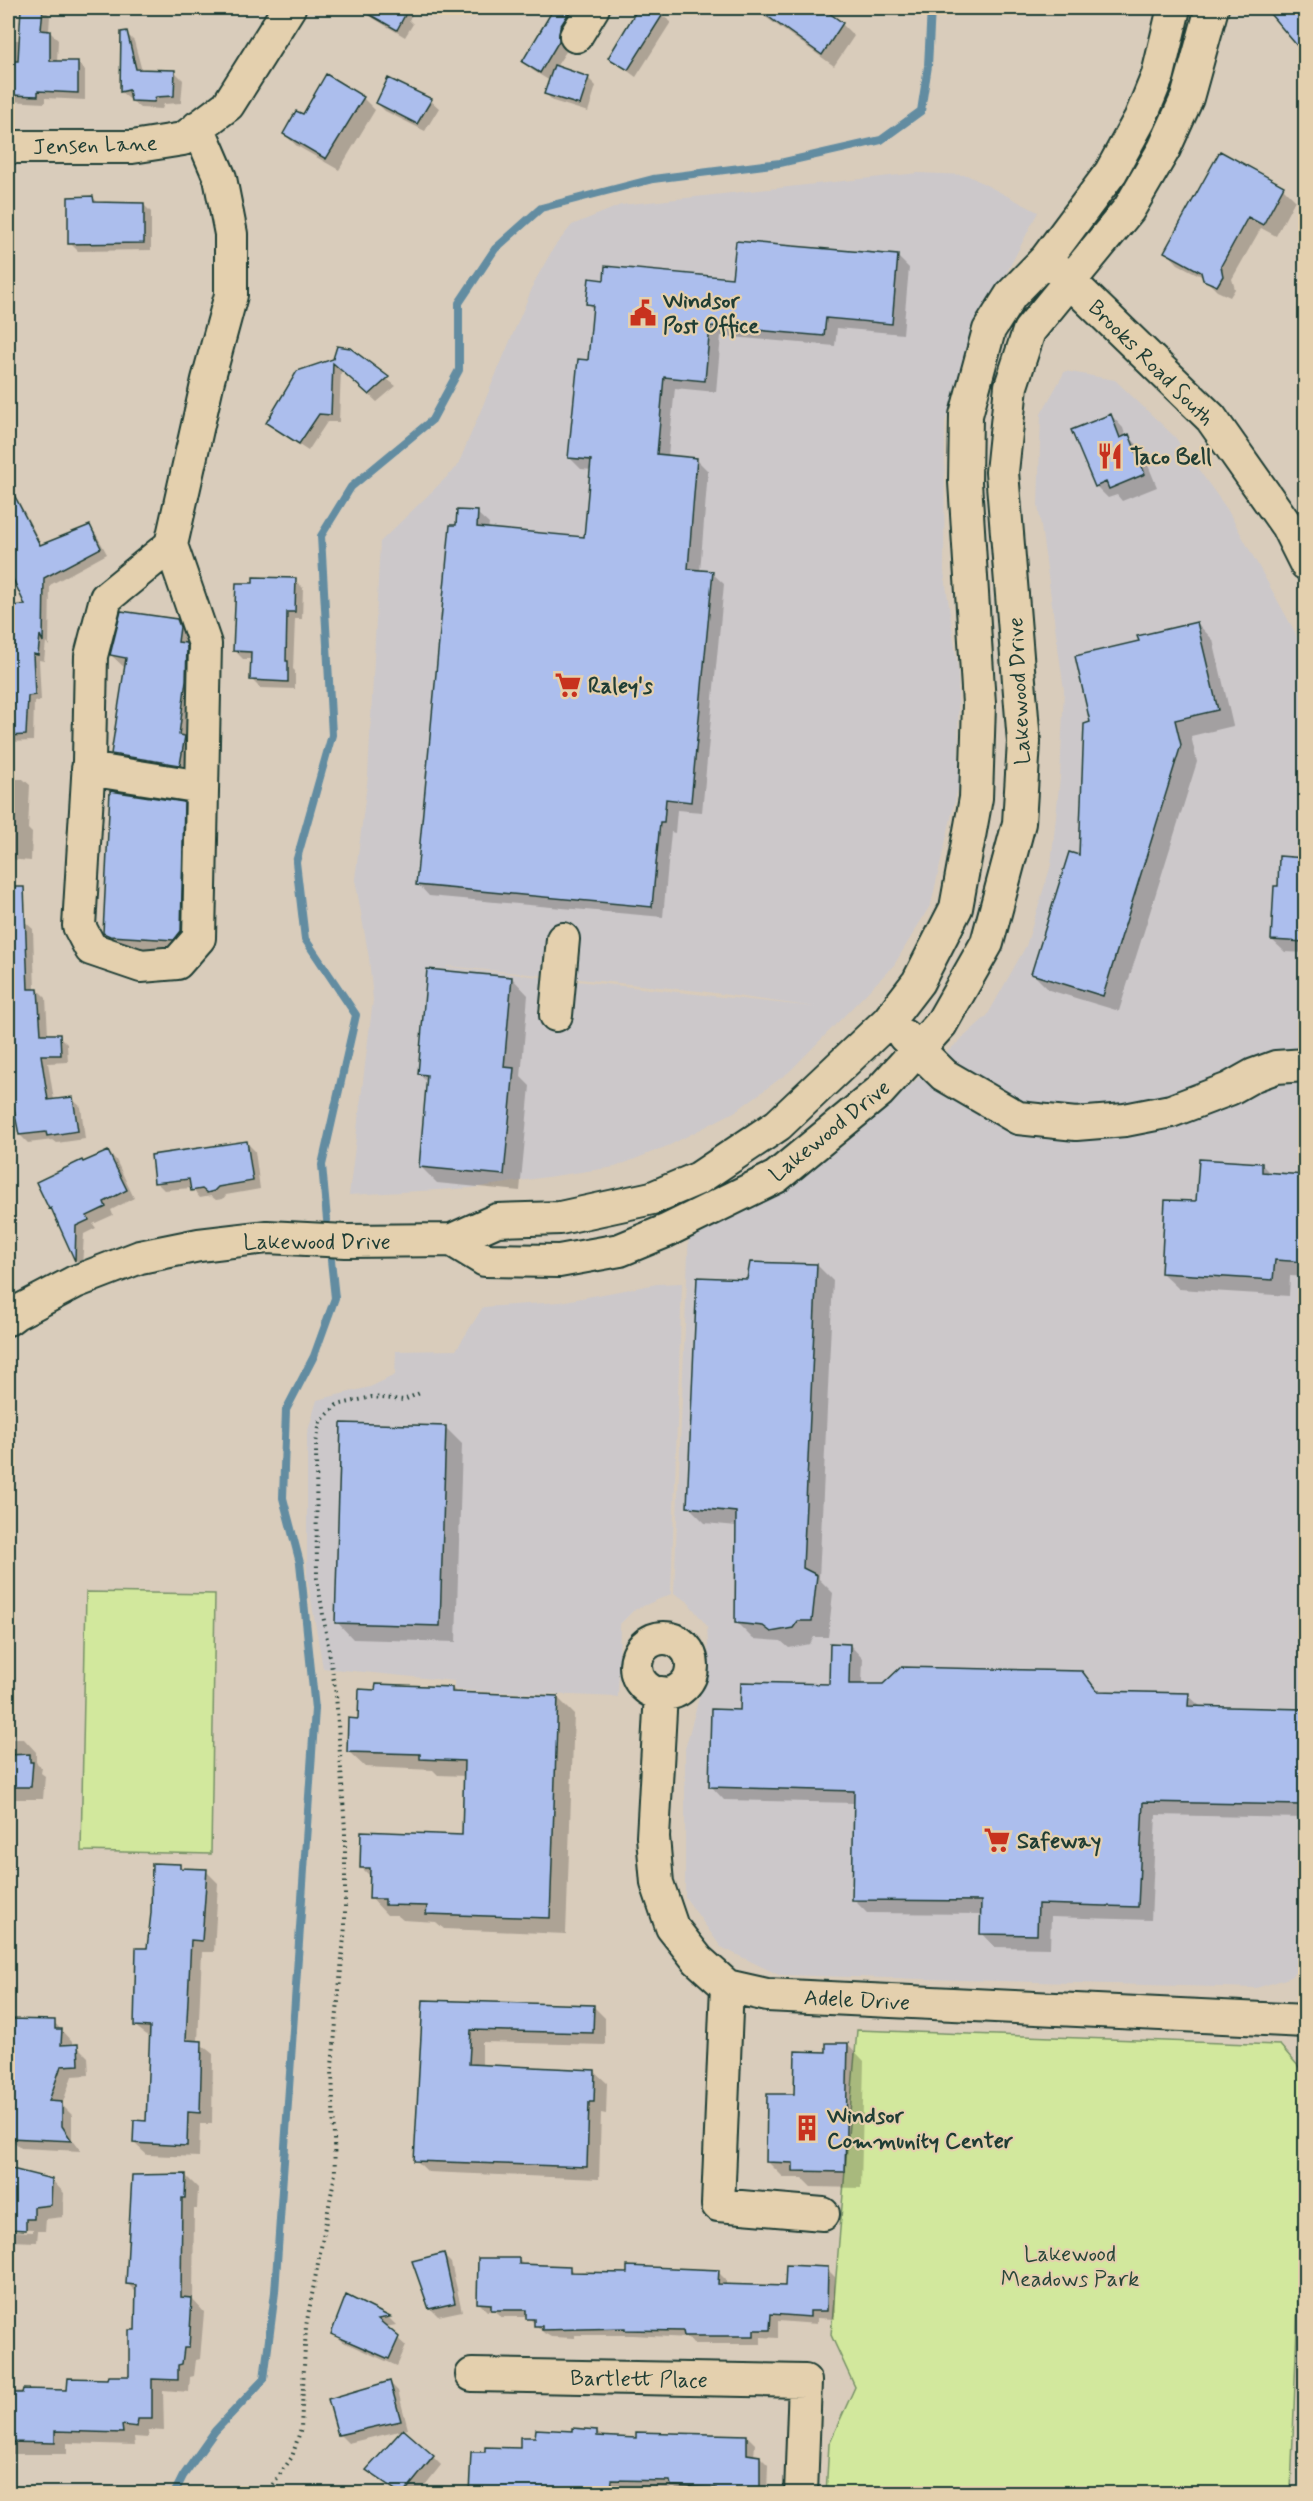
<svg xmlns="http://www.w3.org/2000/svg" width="1313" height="2501" viewBox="0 0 1313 2501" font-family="Mynerve,sans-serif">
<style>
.built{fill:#ccc8ca;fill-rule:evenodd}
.green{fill:#d2e89d;stroke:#789268;stroke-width:1.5}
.shadow{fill:#0003}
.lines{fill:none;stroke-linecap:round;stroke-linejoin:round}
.stream{stroke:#628ca1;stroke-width:8}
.building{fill:#acbeed;stroke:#1f3d34;stroke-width:1.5}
.minor-casing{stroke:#1f3d34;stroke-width:36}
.path{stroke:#1f3d34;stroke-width:4;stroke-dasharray:1.5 4.5;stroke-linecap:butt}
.minor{stroke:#e4d0ae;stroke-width:32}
.labels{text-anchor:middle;stroke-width:4.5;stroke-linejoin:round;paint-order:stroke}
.street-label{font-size:22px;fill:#1f3d34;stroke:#e4d0ae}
.poi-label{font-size:22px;font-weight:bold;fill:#1f3d34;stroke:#e4d0ae;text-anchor:start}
.park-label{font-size:22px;fill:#284639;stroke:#e4d0ae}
</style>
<rect width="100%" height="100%" fill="#d9ccbb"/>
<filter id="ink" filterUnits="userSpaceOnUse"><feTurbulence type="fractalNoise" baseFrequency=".0167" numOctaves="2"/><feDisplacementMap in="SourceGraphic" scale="12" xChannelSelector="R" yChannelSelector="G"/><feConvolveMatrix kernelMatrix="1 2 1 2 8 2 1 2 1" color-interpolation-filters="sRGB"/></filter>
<g filter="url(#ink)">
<path class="built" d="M918,173L967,175L1038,212L987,311L964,366L945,422L944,571L958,669L959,784L931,904L894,965L789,1072L736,1111L670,1145L615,1167L472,1188L349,1195L373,1000L369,958L355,879L368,776L380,542L457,467L536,279L554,247L572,225L621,205ZM447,966L700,991L815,1007L447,967Z
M1065,371L1115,380L1175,437L1227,509L1295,632L1305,663V1964L1289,1978L1256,1988L779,1975L721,1947L685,1897V1749L709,1661L707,1626L687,1601L674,1593L689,1230L768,1198L844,1145L987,1016L1026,946L1051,865L1060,777L1064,690L1038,505L1041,414Z
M682,1283L671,1594L634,1610L620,1624L618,1697L454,1690V1681L323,1668L307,1576V1434L317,1400L370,1387L395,1375L396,1351L456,1350L483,1307L560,1302L657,1284Z"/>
<path class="green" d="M86,1592L215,1594L211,1854L81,1851Z
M857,2030L1280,2045L1306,2075L1291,2493L826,2494L829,2444L855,2387L831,2335Z"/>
<path class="shadow" d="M22,8H43L50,16L49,31L58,40L57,63L77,62L85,70V100L45,98V103L8,101V40H20Z
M366,8H416L409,20L413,24L405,37L373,18L365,10Z
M564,8H585L578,19Z
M640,8H652L671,22L636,77L610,58Z
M753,8H808L817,14L842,24L854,36L834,66Z
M1267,8H1306V53Z
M549,20L568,35L565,44L567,50L556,67L588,78L596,86L588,112L553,101L545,93L550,81L532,70L524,62Z
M122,33H126L134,41L142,71L175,72L183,80L181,103L164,104L162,109L140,108L121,92Z
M363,98L375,110L339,170L297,146L284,134Z
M431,101L439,108L425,131L385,111L377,103Z
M1283,188L1295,200L1276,236L1261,228L1232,279L1235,289L1230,297L1217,291L1203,277L1178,264L1166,251Z
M93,198L99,203L143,204L151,212V250L78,251L70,243Z
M898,257L909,268L903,334L837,328L835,346L721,336L716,392L675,388L668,456L696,459L708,471L700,572L712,573L724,584L702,812L677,810L675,833L671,832L663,917L429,896L418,884L457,527L477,513L489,524L488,530L586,538L592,470L581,469L570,458L589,362L594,310L588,304L606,281L734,279Z
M349,350L396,386L377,402L341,369L339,422H327L308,451L276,430L268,422L334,360Z
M1111,415L1123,428L1126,437L1128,436L1141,448L1157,487L1122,501L1117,495L1108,498L1096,486Z
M12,493L18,500L42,546L89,527L96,534L107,554L50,585L49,646L46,642L44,661L39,660L41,701L34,702L33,741L8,742V607H28L8,565V496Z
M295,580L303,588L302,619H295L293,669L295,671V689L260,688L252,680V659H243L235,651Z
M177,620L193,637L196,781L129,770L112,754L126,669L111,655Z
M1197,623L1213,640L1233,726L1191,736L1197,762L1119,1011L1049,990L1033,974L1081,857L1092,723L1141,642Z
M8,779H23L30,785L28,829L32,833L31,861L8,859Z
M183,804L200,820L190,955L121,949L104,932Z
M1281,858L1306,859V953L1285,952L1272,940Z
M8,921H24L33,929L35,991L38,990L46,998L48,1035L59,1036L67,1044L68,1062L48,1063L54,1100L72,1099L81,1107L85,1139L57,1143L53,1140L28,1143L20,1135L16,1112L8,1113Z
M512,978L528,995L521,1077L530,1086L520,1191L437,1183L421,1167L428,1083L419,1074Z
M247,1143L255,1151L260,1189L226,1195L223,1199L216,1200L211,1196L200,1198L192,1188L164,1190L156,1182Z
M108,1152L116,1160L134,1198L111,1210L113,1215L93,1224L96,1228L84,1234L82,1267L76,1260L51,1208L84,1163Z
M1262,1165L1271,1174L1306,1176V1277L1290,1276L1289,1296L1179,1289L1162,1273L1198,1203Z
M817,1265L833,1281L819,1579L833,1593L828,1637H814L810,1644L789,1648L781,1641L753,1639L737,1623V1526L705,1523L689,1507L749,1280Z
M446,1428L462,1444L456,1642L353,1639L337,1622Z
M850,1645L863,1659L862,1685L1082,1672L1100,1693L1188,1695L1202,1708L1303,1711L1306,1713V1818L1156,1815L1151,1920L1051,1917L1050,1948L995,1947L982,1933V1914L867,1913L853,1899L855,1803L724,1800L711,1786L742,1711L830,1685Z
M452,1688L458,1694L557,1697L574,1714L566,1934L444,1929L436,1922L403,1920L397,1915H387L371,1898V1877L361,1867L463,1836L465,1776L438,1775L433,1770L365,1767L348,1751L359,1720Z
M8,1739H24L36,1752V1762L42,1768L41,1773L45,1776L43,1799H8Z
M179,1866L183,1870L206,1871L218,1883L214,1952H202L198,2042L213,2054L212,2124H200L199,2157L147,2155L134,2143L147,2123L151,2038L135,2026L148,1950Z
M8,1978L12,1982L14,2010L8,2009Z
M425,2001L593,2006L605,2018V2045L482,2042V2066L594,2071L607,2083L606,2114L601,2113L599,2179L428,2172L416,2160Z
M8,2020L54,2022L72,2042V2046H77L88,2057L89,2075L72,2076L62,2105L72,2115V2139L81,2151L21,2148L10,2138L12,2077L8,2073Z
M848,2044L864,2061L861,2188L811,2187L802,2178H784L768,2162L796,2096L827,2053Z
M8,2170L52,2180L64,2193L63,2217L46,2219L45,2231H38L37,2242L8,2241V2231L33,2232V2229L8,2228Z
M185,2175L198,2188L197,2209H194L193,2300L204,2312L200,2359L196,2360L194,2376L190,2377L189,2392L163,2390L164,2431L149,2430L148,2438L134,2437L135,2445L67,2443V2454H8V2391L69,2392L109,2380L131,2378L137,2332V2293L128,2284Z
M443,2255L451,2263L462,2311L438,2316L430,2308Z
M519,2260L525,2266L569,2268L575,2273L629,2275L718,2272L726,2280V2286L787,2288L827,2269L835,2277V2319L817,2318V2324L778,2321V2338L761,2337V2344H693L688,2338L633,2335H575V2338L551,2337L544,2333L528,2317H501L495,2311H487L479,2303Z
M347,2297L389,2318L396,2325L385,2327L406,2346L397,2366L341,2341L333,2333Z
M390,2383L398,2391L408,2429L348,2443L340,2435Z
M597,2431L604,2438L747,2436L755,2444L754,2457H760L768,2465L767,2494L680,2493L675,2488L619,2487V2494H471L473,2453L522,2449L537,2439Z
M433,2457L441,2465L418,2494H399L368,2470Z"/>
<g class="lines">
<path class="stream" d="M327,1220L322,1165L356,1015L305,939L296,862L332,735L321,536L351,487L432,420L459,370V303L495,249L541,208L653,179L780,163L881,140L921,111L928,66L931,8
M174,2494L183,2476L215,2431L264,2379L275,2292L315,1709L300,1563L283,1498L286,1410L314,1356L335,1298L331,1260"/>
</g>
<path class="building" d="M21,8H43L41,30L50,31V61H78V93L38,91V96L9,95V61H18Z
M358,8H394L405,15L397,30Z
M554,8H572L560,27L559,41L540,73L522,62Z
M638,8H667L628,70L608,58Z
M756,8H822L843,23L822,55Z
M1265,8H1305V55Z
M127,31L136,69L175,70L174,96L156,97L154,102L131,101L129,90L120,92L121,32Z
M554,65L589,77L580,105L544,94Z
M326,74L364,97L326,159L283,134L296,111L303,114Z
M388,78L432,99L417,124L376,103Z
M1220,151L1284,186L1263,225L1248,217L1221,266L1223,276L1217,286L1203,280L1201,272L1164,252Z
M93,196L94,202L144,203V243L68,244V197Z
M736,241L898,255L892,324L826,318L824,336L710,326L705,381L664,377L657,454L697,458L688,569L713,571L691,802L666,799L664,822H660L652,907L416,885L450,525H456L457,510L478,511L477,527L584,537L591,460L568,458L578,359L588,360L593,305L586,304L589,278L604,280L605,266L732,278Z
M337,346L350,348L389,377L369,395L333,363L331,415L319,414L299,444L266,423L297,371L333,359Z
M1111,414L1120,438L1129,434L1145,474L1109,489L1106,482L1095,487L1071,430Z
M8,483L40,545L90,525L101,548L44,578L43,642L40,635L38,655L33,654L35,695L28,696L26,735L8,736V606L25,605L8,568Z
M253,577L296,578L295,612H287L286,661H288V682L250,680L251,652L233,651L236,583H253Z
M121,611L177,619L180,627L178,642L186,643L187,647L186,680L179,735L185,736L180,765L111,754L126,658L110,655Z
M1197,622L1218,710L1175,720L1181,745L1103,996L1031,974L1069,852L1079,855L1084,724L1090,722L1075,656L1139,641L1137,636Z
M110,791L184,802L181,931L174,940L110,936L103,933Z
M1279,856L1305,858V942L1271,940L1274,886H1278Z
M8,887H24L28,989H38L41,1034H60L61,1055H41L48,1100L73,1097L78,1131L47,1136L46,1132L19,1135L13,1104L8,1105Z
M427,969L512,977L504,1067L514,1068L504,1175L419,1167L427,1075L418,1074Z
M247,1141L253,1181L218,1187L214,1191L207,1193L202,1189L191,1191L189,1179L154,1183L151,1155Z
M108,1151L127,1190L104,1202L106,1207L87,1216L89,1220L76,1226L75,1261L51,1208L49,1209L36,1182L82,1160L83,1162Z
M1199,1159L1262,1163V1172L1305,1175V1262L1275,1260L1273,1280L1161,1273L1165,1200L1196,1201Z
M750,1262L817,1264L803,1568L817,1575L812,1621H798L793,1628L771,1632L763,1626L735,1623L736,1512L687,1507L697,1277L747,1279Z
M341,1423L446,1426L440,1626L335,1623Z
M830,1643L850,1644L849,1684H883L901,1667L1082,1671L1097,1691L1189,1693L1188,1706L1304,1709L1301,1805L1143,1802L1138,1907L1038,1904L1037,1935L980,1934L981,1901L852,1900L854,1791L709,1787L711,1709L740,1710L741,1682L829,1684Z
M376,1684L452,1687V1692L558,1696L550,1918L426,1914L427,1906L385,1905V1899H369L370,1868H360L361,1831L462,1835L464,1761L420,1759V1754L347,1752L348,1718L358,1719L359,1689L375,1690Z
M30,1754V1762H33L31,1787H10V1783H8V1755Z
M152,1863L180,1864V1868L207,1869L202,1941L191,1940L186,2040L202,2041L200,2113L188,2112L187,2146L133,2143L134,2120L146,2121L150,2027L134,2026L136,1948H147L151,1913Z
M423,2000L594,2005L593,2033L471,2030L469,2064L595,2070L594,2102H589L587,2167L414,2161Z
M8,2019L55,2020V2029H62L61,2045L78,2044L79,2065L61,2066L49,2101L62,2102V2126L72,2141L9,2138L11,2067H8Z
M826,2043H848L845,2172L793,2171V2163L766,2162L767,2094H794L795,2051L826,2052Z
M8,2168L52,2179L51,2205L34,2207V2219H26V2230L8,2229Z
M186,2174L185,2198H182L181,2297L192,2298L189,2348H184L182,2364L178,2365V2380L152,2379V2419H138L137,2427L122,2425L123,2433L55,2431V2443L8,2442V2393H22L23,2389L67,2390L68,2378L107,2379L108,2376H129V2330H135L136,2285L126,2284L132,2175Z
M444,2253L455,2303L429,2309L412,2261Z
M478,2258H519V2264L570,2266V2272L627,2273V2266L719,2270L718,2284L785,2286L786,2265L828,2267L827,2311H810V2317L771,2314L770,2330H754V2336H684L683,2331L625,2330V2328L542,2330V2326H534V2319H526V2310H491V2304L477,2303Z
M346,2295L390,2317L378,2319L399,2337L389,2359L331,2334Z
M390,2381L401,2421L338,2435L328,2399Z
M572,2428L597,2430V2436L636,2438V2432L747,2435V2454L760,2456V2493H716V2488L671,2486L670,2481L612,2480L611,2493H469L471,2452H485V2447L520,2448V2437H535L536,2429L572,2431Z
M403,2429L434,2456L404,2493H400L366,2470Z"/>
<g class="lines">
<g class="minor-casing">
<path id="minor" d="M576,36L593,8
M8,147H132L183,139L228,105L289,8
M1056,268L1211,418L1287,526L1306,564
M171,545L106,598L91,656L89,761L79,926L91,949L141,966L177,963L199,938L205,644L171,545L208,380L231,295V234L220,178L198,127
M88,769L202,787
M556,1015L563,939
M904,1036L944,1075L1018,1118L1076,1124L1125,1120L1171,1111L1229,1089L1254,1075L1276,1067L1306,1065
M452,1240L485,1260L559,1261L620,1250L666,1231L776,1177L879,1092L941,1024L987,943L1019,823L1024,742L1002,472L1011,386L1029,331L1129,209L1164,149L1187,98L1212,8
M8,1319L16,1313L75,1282L140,1257L199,1245L267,1237L346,1241L452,1240L497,1220L560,1218L652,1198L699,1178L778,1125L888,1021L918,982L956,908L976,798L979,704L965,482L966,415L989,330L1011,295L1046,259L1111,172L1140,119L1158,75L1174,8
M636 1666a28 28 0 1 1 56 0a28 28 0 1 1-56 0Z
M661,1693L653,1837L657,1883L672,1927L698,1960L727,1986L767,1995L1306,2021
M727,1986L718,2205L823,2214
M472,2375L805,2381L801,2494"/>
</g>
<path class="path" d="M266,2494L292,2457L301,2428L306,2326L335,2174L332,2066L345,1926V1830L336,1694L317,1578L316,1443L320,1422L337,1405L372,1397L404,1400L422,1392"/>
<use href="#minor" class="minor"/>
</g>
</g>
<defs>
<g id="civic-bare" transform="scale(2.07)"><path d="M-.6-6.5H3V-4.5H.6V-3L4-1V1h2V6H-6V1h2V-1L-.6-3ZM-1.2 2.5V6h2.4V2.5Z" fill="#c8321e" stroke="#e4d0ae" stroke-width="2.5" paint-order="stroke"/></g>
<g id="restaurant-bare" transform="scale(2.07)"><path d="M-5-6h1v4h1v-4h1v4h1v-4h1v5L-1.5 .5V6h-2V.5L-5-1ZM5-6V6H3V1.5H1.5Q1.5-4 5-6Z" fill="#c8321e" stroke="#e4d0ae" stroke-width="2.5" paint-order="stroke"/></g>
<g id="supermarket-bare" transform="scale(2.07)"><path d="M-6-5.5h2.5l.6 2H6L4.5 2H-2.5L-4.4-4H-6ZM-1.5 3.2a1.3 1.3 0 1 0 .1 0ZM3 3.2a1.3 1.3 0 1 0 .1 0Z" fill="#c8321e" stroke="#e4d0ae" stroke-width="2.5" paint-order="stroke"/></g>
<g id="building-bare" transform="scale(2.07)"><path d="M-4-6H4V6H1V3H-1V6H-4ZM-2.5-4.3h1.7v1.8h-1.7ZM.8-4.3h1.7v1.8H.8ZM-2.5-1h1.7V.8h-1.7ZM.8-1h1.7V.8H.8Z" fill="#c8321e" stroke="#e4d0ae" stroke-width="2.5" paint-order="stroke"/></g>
</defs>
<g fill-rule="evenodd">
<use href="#civic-bare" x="643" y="313"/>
<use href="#restaurant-bare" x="1110" y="456"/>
<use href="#supermarket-bare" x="568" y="685"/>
<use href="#supermarket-bare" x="997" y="1840"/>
<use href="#building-bare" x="807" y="2128"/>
</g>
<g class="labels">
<g class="street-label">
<text transform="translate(95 144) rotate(-2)" y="8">Jensen Lane</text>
<text transform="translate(1152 362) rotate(45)" y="8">Brooks Road South</text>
<text transform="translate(1018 691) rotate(-93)" y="8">Lakewood Drive</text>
<text transform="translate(829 1130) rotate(-39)" y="8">Lakewood Drive</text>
<text x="317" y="1249">Lakewood Drive</text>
<text transform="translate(857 1999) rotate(3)" y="8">Adele Drive</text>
<text transform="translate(639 2378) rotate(1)" y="8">Bartlett Place</text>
</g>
<g class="poi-label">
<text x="663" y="308">Windsor<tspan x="663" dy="25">Post Office</tspan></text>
<text x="1130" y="464">Taco Bell</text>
<text x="588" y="693">Raley's</text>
<text x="1017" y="1848">Safeway</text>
<text x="827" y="2123">Windsor<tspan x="827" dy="25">Community Center</tspan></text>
</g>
<g class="park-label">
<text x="1070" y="2261">Lakewood<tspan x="1070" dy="25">Meadows Park</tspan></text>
</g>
</g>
<rect width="1313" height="2501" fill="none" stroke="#e4d0ae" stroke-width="30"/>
<rect x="15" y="15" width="1283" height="2471" fill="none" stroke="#1f3d34" stroke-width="2" filter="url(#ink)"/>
</svg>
